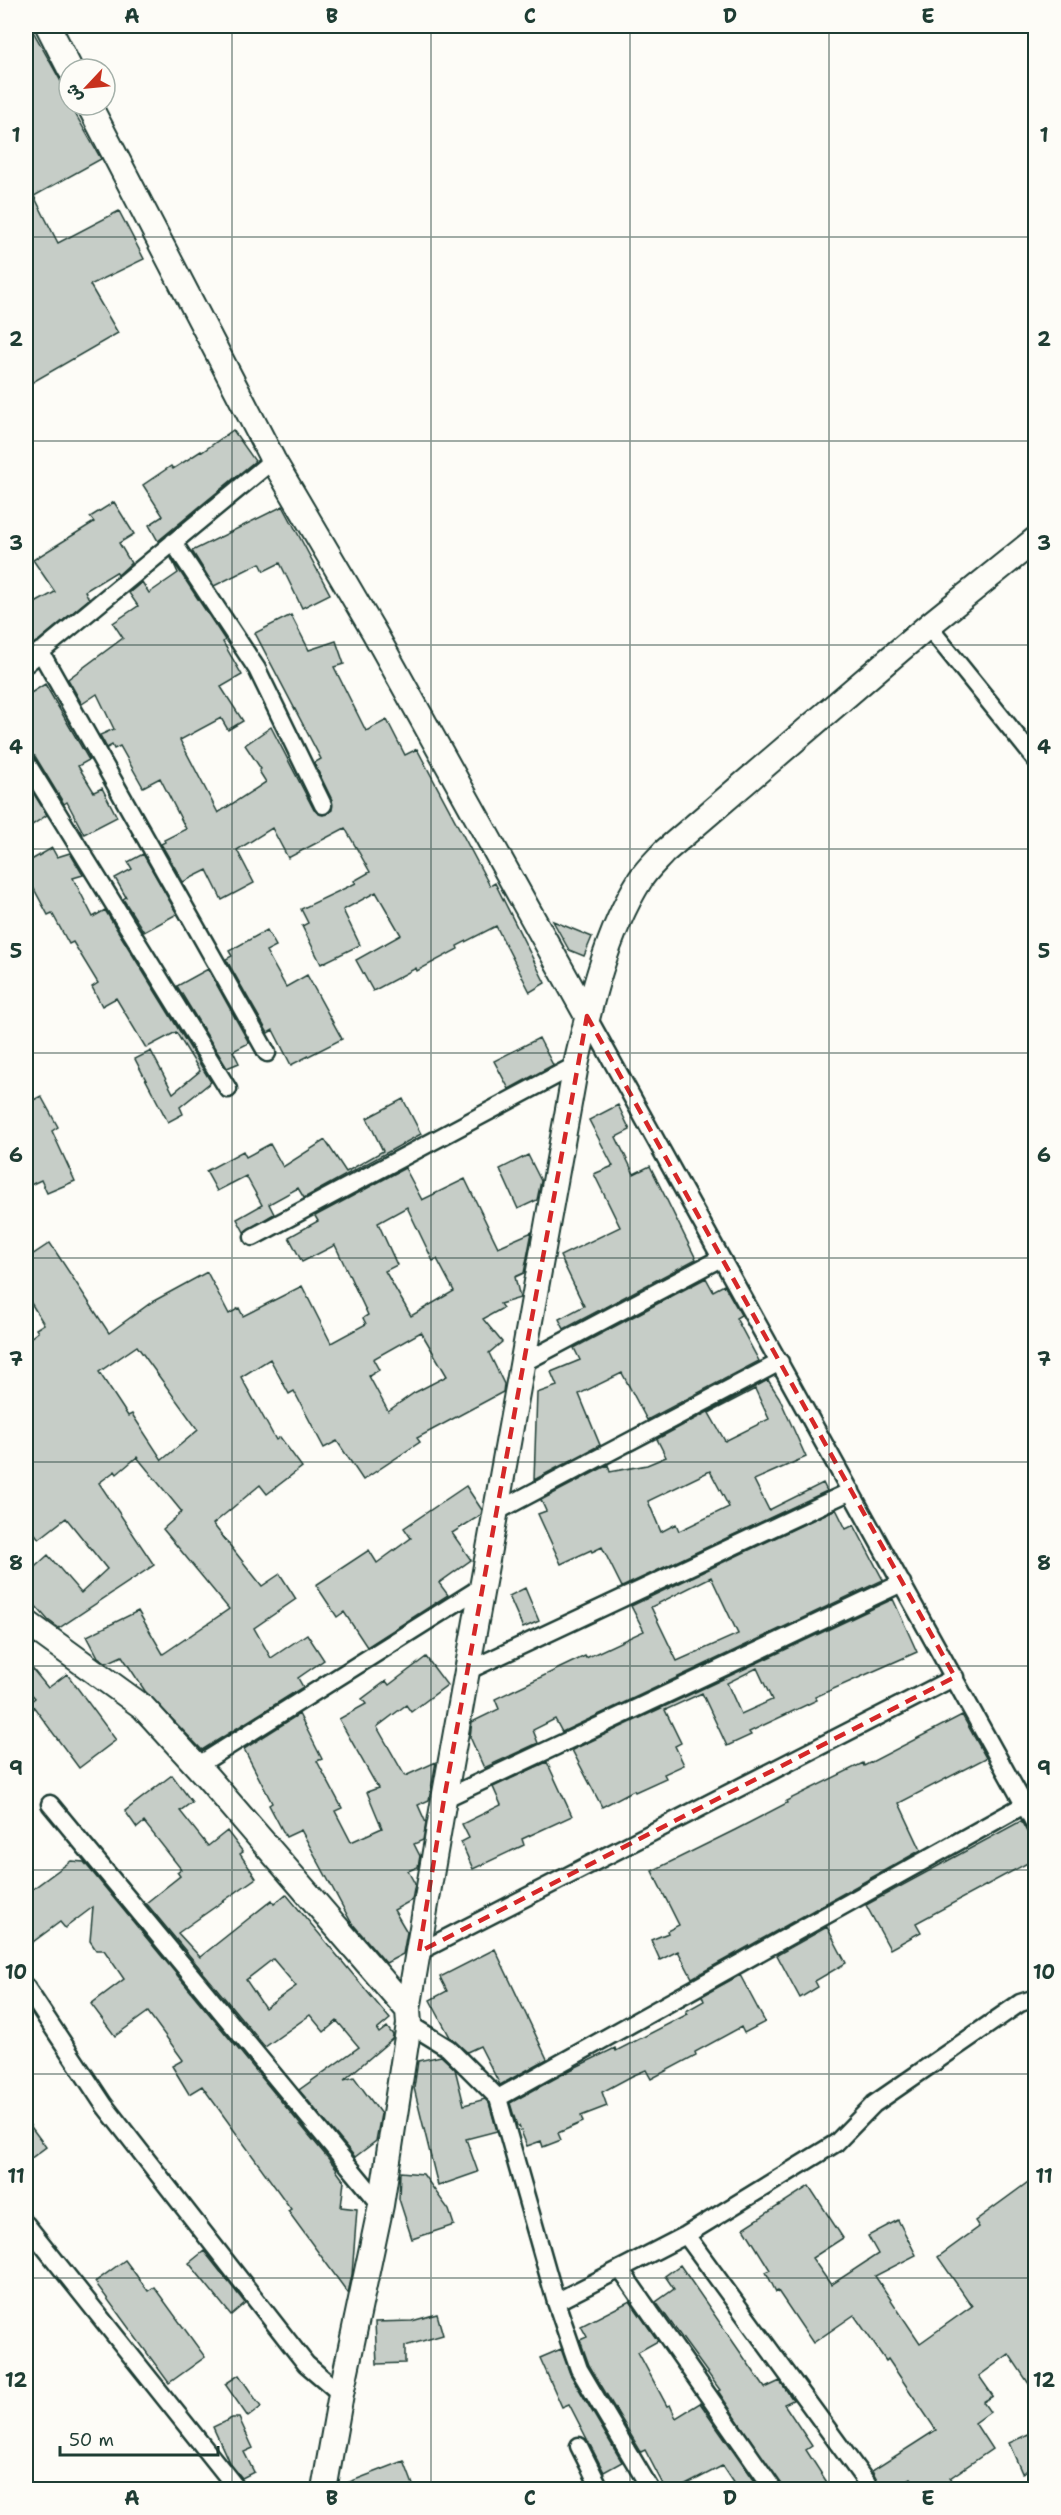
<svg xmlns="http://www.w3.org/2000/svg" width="1061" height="2515" viewBox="0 0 1061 2515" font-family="'Shantell Sans','Playpen Sans Arabic',sans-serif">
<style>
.building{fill:#c6cdc7;stroke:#1f3d34;stroke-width:1.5;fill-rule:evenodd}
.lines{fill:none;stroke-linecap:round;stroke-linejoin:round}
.street-casing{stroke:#1f3d34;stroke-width:21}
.secondary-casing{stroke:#1f3d34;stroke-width:28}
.street{stroke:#fdfcf7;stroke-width:16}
.secondary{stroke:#fdfcf7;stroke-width:24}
.marked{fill:none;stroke:#d62828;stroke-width:4.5;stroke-dasharray:12 8;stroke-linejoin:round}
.grid{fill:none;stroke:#1f3d34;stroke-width:1.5;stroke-opacity:0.55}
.neatline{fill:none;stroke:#1f3d34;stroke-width:2}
.grid-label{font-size:20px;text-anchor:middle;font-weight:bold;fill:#1f3d34}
</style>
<rect width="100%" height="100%" fill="#fdfcf7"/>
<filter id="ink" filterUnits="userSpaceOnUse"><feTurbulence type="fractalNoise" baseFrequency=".0167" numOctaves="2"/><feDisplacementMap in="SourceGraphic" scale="12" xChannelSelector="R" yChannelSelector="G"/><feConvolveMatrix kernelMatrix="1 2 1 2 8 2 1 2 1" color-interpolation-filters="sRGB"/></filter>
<g filter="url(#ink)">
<path class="building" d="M26,26H30L69,96V105H74L76,115L101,159L34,196L58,243L119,211L144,259L90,285L118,333L26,386Z
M233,430L255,461L158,541L149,525L163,516L143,485L171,466L173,469L201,451L202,452Z
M114,502L134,534L119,543L131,563L118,575L116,572L85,591L89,599L26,651V608L55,592L33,560L94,522L90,517Z
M283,506L330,594L302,608L280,563L264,571L260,563L214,586L192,551Z
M171,558L225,640L223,642L242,675L221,687L243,721L228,730L221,718L180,740L218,813L266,782L259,771L261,769L245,745L271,727L314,810L323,815L332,810V800L314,763L321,759L255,633L291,615L309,650L336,641L344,664L334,667L366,731L387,720L405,755L417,749L490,886L495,883L545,983L530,992L496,926L457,946L458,949L417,971L416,968L373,991L356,960L401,935L376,892L343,910L360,945L321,964L302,926L308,923L301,909L356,883L354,881L370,872L345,828L288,858L272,828L237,850L254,883L222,900L207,870L183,882L161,844L165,842L164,840L186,829L160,778L143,787L120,746L114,749L112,745L107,748L100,735L114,729L97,694L82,704L68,679L123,638L113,623L138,606L129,593L142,582L149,593L178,573Z
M45,684L89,760L78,766L94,792L102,788L117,817L84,834L67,802L64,804L35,756L26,752V696Z
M26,781L47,815L26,829Z
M52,848L57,857L70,853L83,875L73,878L93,917L105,910L211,1082L180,1107L183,1114L168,1122L135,1059L151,1051L173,1093L200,1071L176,1032L146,1048L116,998L102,1006L92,987L98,983L73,942L69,944L52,913L48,915L26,874V863Z
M143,854L177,914L144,932L123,899L126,897L115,878L132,869L128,862Z
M553,921L592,937L584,956L569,950Z
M267,930L276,946L266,951L286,987L307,975L342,1039L291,1065L273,1030L268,1033L226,959L232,956L229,951Z
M208,969L249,1043L233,1051L239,1063L227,1068L177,986Z
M539,1038L553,1065L509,1089L494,1061Z
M41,1096L58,1127L52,1131L75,1181L47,1193L41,1180L26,1187V1104Z
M403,1099L421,1134L304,1198L298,1188L269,1204L274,1214L244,1232L237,1219L262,1205L246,1176L217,1191L206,1171L243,1151L246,1157L270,1144L283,1167L325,1140L346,1172L383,1151L367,1118Z
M618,1105L630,1130L616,1137L634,1174L650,1166L696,1259L564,1329L559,1319L584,1306L560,1256L620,1227L594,1174L613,1166L589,1120Z
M528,1155L541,1181L537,1200L518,1209L500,1169Z
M405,1168L422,1200L465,1179L498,1247L532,1232L524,1273L515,1277L520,1298L500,1304L503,1308L483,1319L502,1342L489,1353L504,1384L503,1392L417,1438L420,1442L363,1480L337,1441L324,1448L294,1391L289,1394L270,1359L241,1377L276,1440L280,1437L302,1467L267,1494L260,1485L213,1524L262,1586L280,1574L296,1599L254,1628L271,1658L307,1634L324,1660L298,1678L303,1687L202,1750L145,1691L122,1656L107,1663L98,1657L87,1636L138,1611L163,1654L229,1609L163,1529L182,1512L137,1457L117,1474L115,1471L99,1483L154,1565L59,1628L48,1620L26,1595V1575L48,1555L81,1593L107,1569L66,1518L39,1539L26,1522V1341L38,1332L36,1329L44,1324L26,1295V1259L50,1243L109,1333L152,1302L207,1272L229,1314L239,1308L243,1316L302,1286L331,1343L366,1324L363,1318L368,1315L335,1245L302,1262L289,1237L318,1221L315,1216ZM407,1207L433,1261L437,1259L454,1291L411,1316L385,1271L397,1265L378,1223ZM421,1332L447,1376L414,1393L388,1411L369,1376L379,1370L373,1359ZM137,1346L198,1430L162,1460L132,1414L128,1416L99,1372Z
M706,1278L713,1291L724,1285L741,1315L736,1318L759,1361L647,1420L622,1373L579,1394L600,1445L534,1480L537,1393L557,1386L551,1372L580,1360L574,1348Z
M768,1380L779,1397L806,1457L754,1480L769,1510L823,1483L827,1491L622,1587L602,1547L592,1552L591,1550L561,1564L538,1514L546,1511L541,1500L608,1465L610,1472L647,1465L666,1457L657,1439ZM755,1389L769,1419L725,1441L709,1413ZM710,1471L729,1507L679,1531L676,1524L661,1532L648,1501Z
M466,1486L482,1510L481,1515L452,1533L471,1560L439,1583L448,1595L367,1647L344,1612L337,1617L316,1585L369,1550L377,1563L411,1538L404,1528Z
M836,1509L846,1529L854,1525L883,1580L562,1732L555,1719L533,1730L538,1743L484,1768L470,1737L472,1722L499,1709L495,1699L585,1656L586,1658L644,1631L631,1606ZM711,1577L738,1634L677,1661L651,1607Z
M525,1588L539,1621L523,1628L509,1596Z
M893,1599L917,1652L815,1697L817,1700L749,1732L751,1735L727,1746L702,1693L665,1710L681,1743L675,1746L684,1765L664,1774L666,1778L635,1792L634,1790L602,1807L572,1750ZM757,1668L772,1700L741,1714L727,1683Z
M426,1657L447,1685L411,1712L406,1705L377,1727L405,1776L436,1762L429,1800L418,1805L426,1823L423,1840L414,1844L420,1856L418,1867L408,1871L415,1884L412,1900L394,1910L407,1932L403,1954L386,1963L351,1922L301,1830L286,1837L269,1805L272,1803L244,1749L299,1714L322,1759L317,1761L342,1808L335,1811L351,1842L382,1828L367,1792L378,1788L339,1719L366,1704L362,1699L386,1681L389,1685Z
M26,1661L48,1688L67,1674L116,1740L79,1768L30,1702L35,1698L26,1688Z
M962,1715L986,1758L899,1803L921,1850L692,1978L678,1951L660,1960L651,1940L668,1933L667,1931L679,1925L652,1871L735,1830L787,1803L786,1801L863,1763L864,1766Z
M547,1762L572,1816L522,1839L524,1845L473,1869L461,1842L469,1838L462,1824L501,1805L493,1787Z
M172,1775L192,1802L180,1811L208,1846L227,1831L243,1852L240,1854L256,1878L178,1933L200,1957L272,1900L274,1904L286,1894L390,2019L377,2030L379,2033L387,2027L393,2035L392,2039L344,2080L354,2077L381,2114L376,2141L355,2157L299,2090L359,2047L337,2021L324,2032L310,2015L265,2047L146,1903L180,1876L177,1872L181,1869L144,1822L137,1828L125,1811ZM273,1959L296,1986L265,2008L246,1980Z
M1021,1821L1027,1832L1035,1836V1859L916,1923L921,1932L890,1949L866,1905Z
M71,1861L84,1862L337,2169L336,2170L344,2181L341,2207L357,2209L352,2275L348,2293L288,2211L291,2209L202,2086L189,2094L172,2066L183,2060L148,2012L115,2036L91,2004L124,1979L104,1950H96L90,1941L93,1907L65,1928L60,1922L26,1947V1894Z
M827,1927L846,1963L815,1981L818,1987L800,1998L777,1955Z
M495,1949L547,2059L500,2085L480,2046L467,2052L450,2037L430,2000L447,1991L440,1977Z
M740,1975L765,2022L744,2033L741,2027L695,2052L696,2055L651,2079L646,2070L632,2076L602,2092L607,2106L581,2116L583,2122L558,2133L561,2140L543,2147L541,2141L527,2146L519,2126H517L510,2103L576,2067L615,2048L616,2051L688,2014L686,2011L704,2001L702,1996Z
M441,2056L455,2069L464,2105L485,2099L489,2103L497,2131L466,2139L478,2172L438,2186L414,2088L418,2061Z
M26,2120L46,2147L26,2162Z
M400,2172L423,2174L449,2210L454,2225L412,2239L399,2199Z
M1035,2177V2393L1009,2354L979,2376L993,2396L983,2402L990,2412L975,2423L992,2449L950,2478L951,2480L938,2490H919L911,2478L890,2490H882L872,2471L936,2430L888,2359L886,2361L854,2315L813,2343L778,2291L776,2292L766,2272L770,2270L744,2228L809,2186L843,2238L812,2258L831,2285L878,2254L868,2236L898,2220L916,2255L875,2276L920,2343L972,2306L938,2257L979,2227L975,2221Z
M204,2251L245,2303L231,2315L189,2263Z
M125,2260L148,2291L154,2287L205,2357L169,2383L95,2282Z
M680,2265L765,2388L780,2381L793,2400L784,2404L812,2446L806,2450L832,2490H784L718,2391L720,2390L656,2302L674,2289L665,2276Z
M630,2301L658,2341L638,2352L667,2406L670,2405L676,2418L700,2403L761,2490H738L722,2466L676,2490H666L645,2450L641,2452L589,2365L580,2340L587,2337L581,2326Z
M437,2314L443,2335L405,2346V2363L377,2364L375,2322L412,2321Z
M561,2349L570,2374L622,2462L604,2472L569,2404L562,2407L540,2358Z
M239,2375L261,2407L248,2417L225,2384Z
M232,2418H239L253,2448L244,2452L254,2472L242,2478L229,2462L213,2427Z
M1035,2431V2467L1022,2473L1009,2443Z
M404,2461L415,2490H339V2486Z"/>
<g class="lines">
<g class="street-casing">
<path id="street" d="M173,542L257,669L323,805
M928,626L1036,760
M40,651L267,1053
M26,664L273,460
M26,762L228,1089
M587,1016L1036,1826
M253,1237L576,1065
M523,1363L721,1258
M496,1512L780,1362
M467,1671L851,1491
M197,1766L483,1586
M444,1799L902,1583
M50,1804L381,2205
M419,1952L955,1677
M26,1987L104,2105L306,2364L341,2394
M409,2024L448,2048L498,2098L556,2302L579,2369L651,2490
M498,2098L1024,1805
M26,2224L238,2490
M686,2235L872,2490
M620,2269L774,2490
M556,2302L686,2235L836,2143L874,2104L1020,2003L1036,1998
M579,2446L601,2490"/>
</g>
<g class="secondary-casing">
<path id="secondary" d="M48,26L70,69
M89,105L273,460L374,632L587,1016
M26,1622L143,1707L208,1778L408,2010L409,2024L381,2205L341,2394L324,2490
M408,2010L444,1799L576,1065C590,1004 606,934 640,880C646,870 656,861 664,852L928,626L1036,539"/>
</g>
<use href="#street" class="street"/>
<use href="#secondary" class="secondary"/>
</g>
</g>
<path class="marked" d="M587,1016L955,1677L419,1952L444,1799Z"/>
<path class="grid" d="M232,26V2490M431,26V2490M630,26V2490M829,26V2490M26,237H1036M26,441H1036M26,645H1036M26,849H1036M26,1053H1036M26,1258H1036M26,1462H1036M26,1666H1036M26,1870H1036M26,2074H1036M26,2278H1036"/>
<rect width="1061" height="2515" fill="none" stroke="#fdfcf7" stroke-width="66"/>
<g transform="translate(87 87) rotate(244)"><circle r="28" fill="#fdfcf7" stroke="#a4b0a9" stroke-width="1.5"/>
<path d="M0-4.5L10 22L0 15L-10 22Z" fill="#c8321e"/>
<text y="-9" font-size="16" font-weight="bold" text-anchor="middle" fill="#1f3d34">ش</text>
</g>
<path d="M60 2446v9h158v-9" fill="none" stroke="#1f3d34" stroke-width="3"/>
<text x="69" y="2446" font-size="18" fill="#1f3d34" stroke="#fdfcf7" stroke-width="4.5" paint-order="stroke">50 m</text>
<rect x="33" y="33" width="995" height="2449" class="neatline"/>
<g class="grid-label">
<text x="132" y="23">A</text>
<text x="332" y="23">B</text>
<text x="530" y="23">C</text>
<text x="730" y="23">D</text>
<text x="928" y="23">E</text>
<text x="16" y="142">1</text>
<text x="1044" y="142">1</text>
<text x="16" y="346">2</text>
<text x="1044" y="346">2</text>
<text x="16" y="550">3</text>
<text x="1044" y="550">3</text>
<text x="16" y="754">4</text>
<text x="1044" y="754">4</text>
<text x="16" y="958">5</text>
<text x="1044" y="958">5</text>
<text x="16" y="1162">6</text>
<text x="1044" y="1162">6</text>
<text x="16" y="1366">7</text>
<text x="1044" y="1366">7</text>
<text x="16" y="1570">8</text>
<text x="1044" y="1570">8</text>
<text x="16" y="1775">9</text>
<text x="1044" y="1775">9</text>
<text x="16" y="1979">10</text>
<text x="1044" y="1979">10</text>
<text x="16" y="2183">11</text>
<text x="1044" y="2183">11</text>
<text x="16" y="2387">12</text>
<text x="1044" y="2387">12</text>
<text x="132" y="2505">A</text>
<text x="332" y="2505">B</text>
<text x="530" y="2505">C</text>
<text x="730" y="2505">D</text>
<text x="928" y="2505">E</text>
</g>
</svg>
